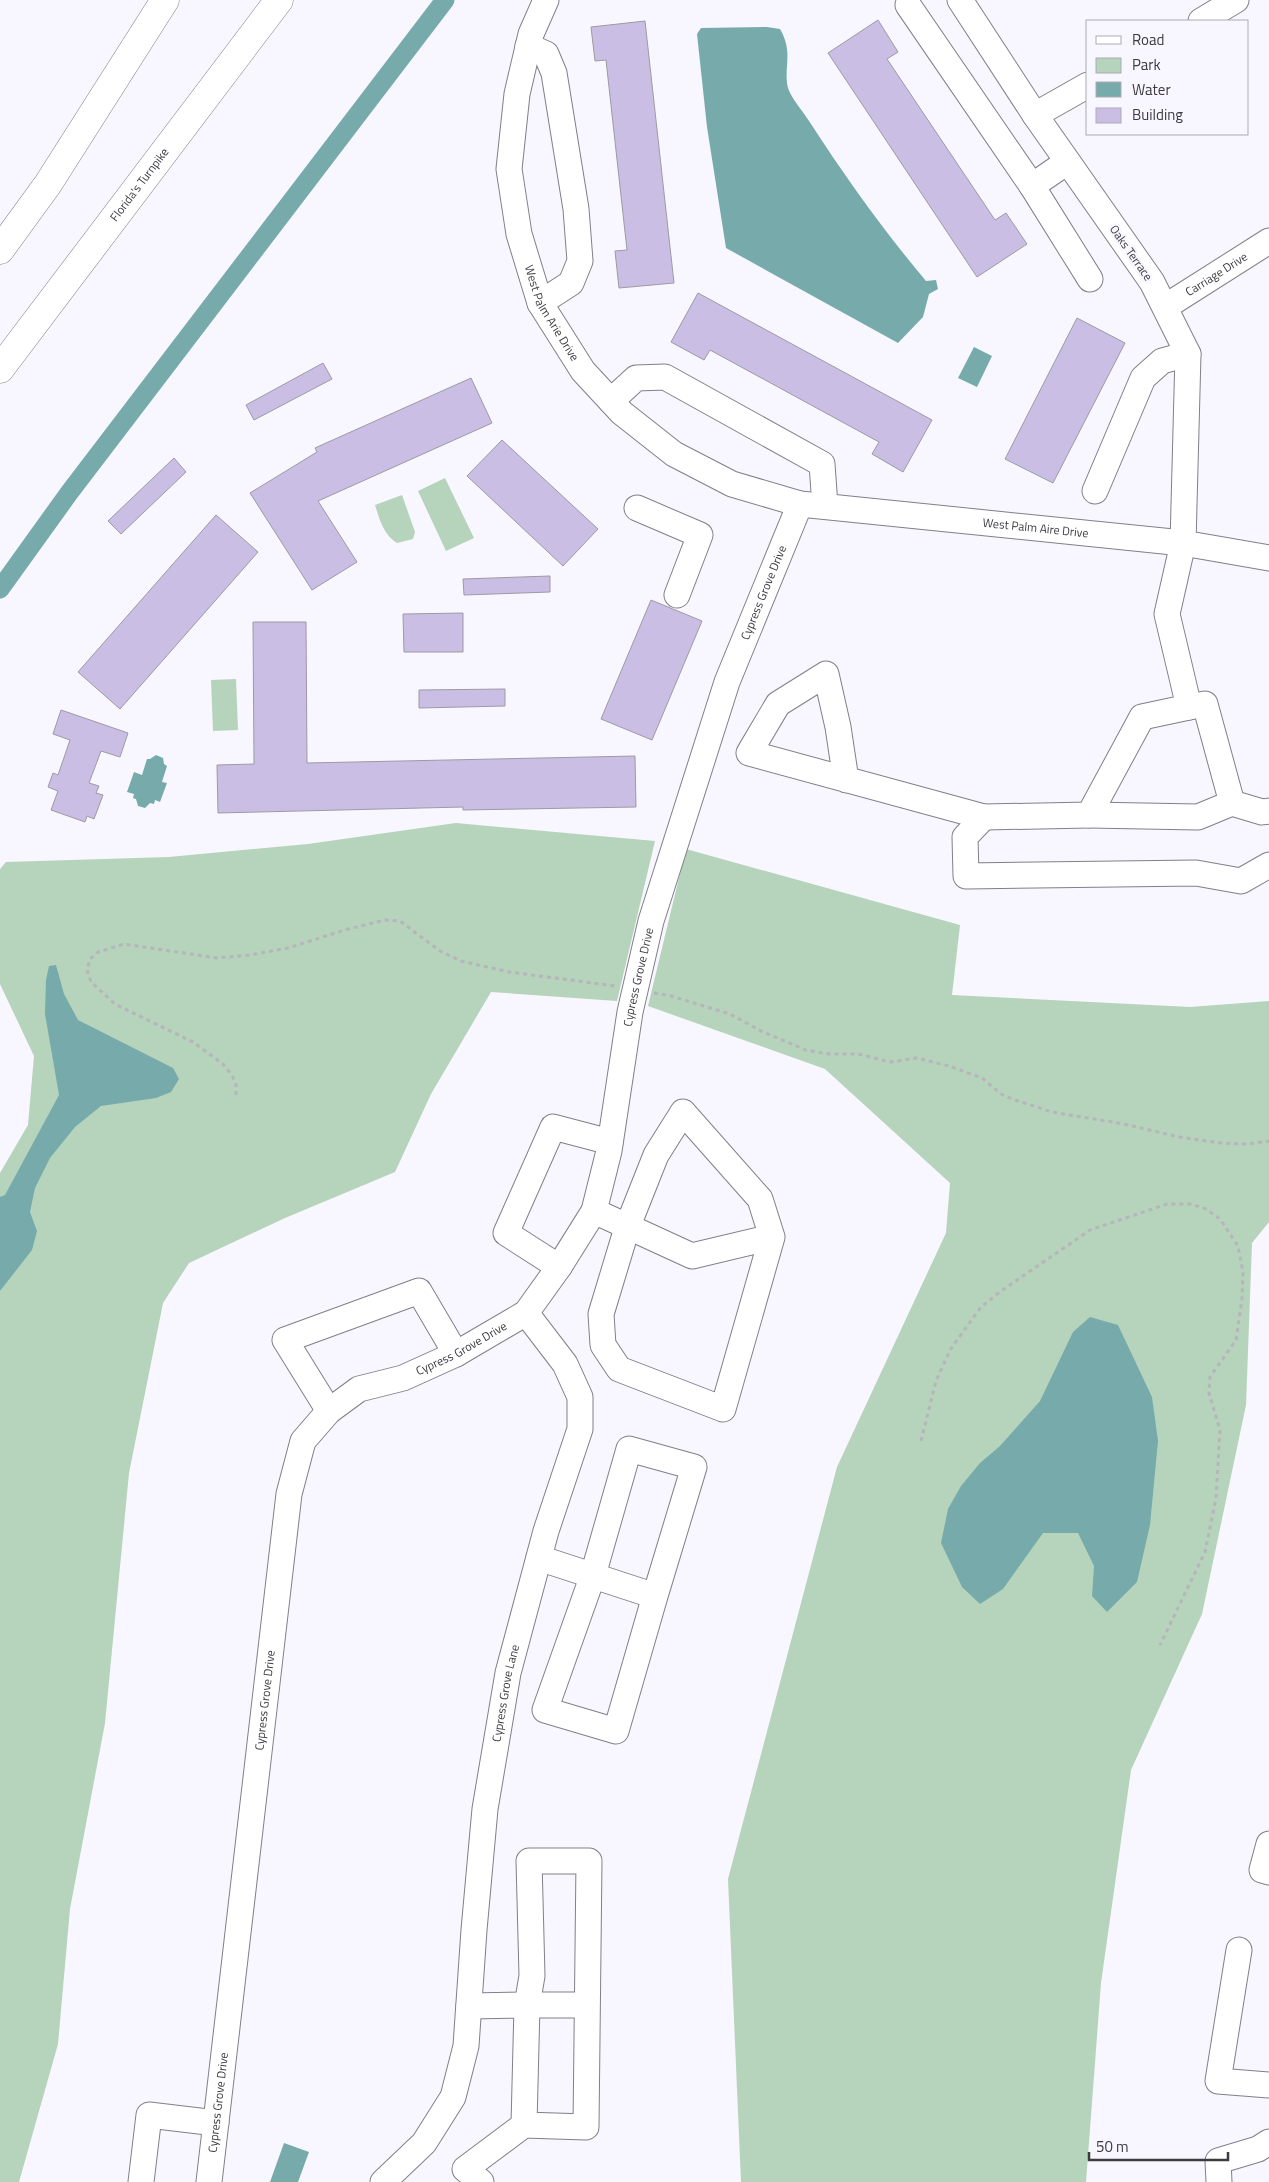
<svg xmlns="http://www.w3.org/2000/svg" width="1269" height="2182" viewBox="0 0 1269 2182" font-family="'Titillium Web',sans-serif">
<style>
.green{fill:#b6d3bb}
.water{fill:#77abab}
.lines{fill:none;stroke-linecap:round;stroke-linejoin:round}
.canal{stroke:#77abab;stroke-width:19}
.building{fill:#cbbee4;stroke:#9d9aa3}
.minor-casing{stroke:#827f88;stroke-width:27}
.highway-casing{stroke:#827f88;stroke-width:29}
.path{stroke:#b7b5bc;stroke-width:3;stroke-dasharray:4 4;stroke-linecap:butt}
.minor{stroke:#fff;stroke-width:25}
.highway{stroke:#fff;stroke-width:28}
.labels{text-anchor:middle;stroke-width:5;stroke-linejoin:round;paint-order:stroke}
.street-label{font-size:12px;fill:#3d3b40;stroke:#f8f6fe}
</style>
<rect width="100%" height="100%" fill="#f8f6fe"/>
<path class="green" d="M445,478L474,538L446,551L418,491Z
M402,495L415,532L413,539L397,543C383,534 380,520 375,505Z
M236,679L238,730L213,731L211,680Z
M456,823L655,841L617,1001L491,992L431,1094L395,1172L285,1218L189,1263L163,1303L129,1473L105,1723L70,1909L58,2044L19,2182H0V1173L28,1125L34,1056L0,984V869L6,862L169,857L308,844Z
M686,849L960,925L952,995L1190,1007L1269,1001V1222L1252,1243L1246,1405L1202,1614L1131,1770L1101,1983L1086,2182H741L728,1879L837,1467L946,1233L950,1183L825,1069L648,1006Z"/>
<path class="water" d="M767,27L780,29C794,53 783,67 788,88C791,98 805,114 811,124C846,178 884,231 926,281L936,280L938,289L929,294L923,317L898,343L726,248L707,127L697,34L701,28Z
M974,347L992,356L977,387L958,378Z
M156,755L163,758L164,764L167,766L162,782L167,783L160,802L155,800L154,804L150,803L145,808L138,806L136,799L133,798L134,794L127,792L134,772L142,775L147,759H150Z
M56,965L64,994L78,1020L173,1068L179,1079L171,1092L156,1098L101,1106L75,1127L50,1158L35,1188L30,1212L37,1231L32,1250L0,1291V1197L5,1195L59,1095L45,1014L46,980L49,966Z
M1090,1317L1118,1325L1152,1397L1158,1441L1150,1525L1137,1582L1107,1612L1092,1596L1094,1566L1078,1533H1043L1003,1589L980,1604L962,1587L941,1543L948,1509L961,1486L980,1463L1000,1446L1040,1401L1073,1332Z
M284,2143L309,2152L298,2182H270Z"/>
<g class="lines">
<path class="canal" d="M0,589L69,493L445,0"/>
</g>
<path class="building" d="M878,20L898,52L887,59L995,220L1006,213L1027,244L977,277L828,53Z
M645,21L674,283L619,288L615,251L627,250L606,60L595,61L591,27Z
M698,293L932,420L903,472L872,454L879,442L710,350L704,360L671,342Z
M1077,318L1125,343L1053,483L1005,459Z
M323,363L332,379L254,420L246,405Z
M471,378L492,423L318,501L357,562L312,590L250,493L317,452L315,448Z
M502,440L598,529L563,566L467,476Z
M174,458L186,472L121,534L108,521Z
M216,515L258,552L120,709L78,672Z
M550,576V592L464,595L463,579Z
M651,600L702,621L652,740L601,719Z
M463,613V652H404L403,614Z
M253,622H306L307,763L635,756L636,807L463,810V807L218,813L217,765L254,764Z
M505,689V706L419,708V690Z
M61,710L128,733L120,757L101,751L89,783L99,786L96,793L103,795L94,819L87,816L85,822L51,810L58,791L48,787L53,773L58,775L70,740L53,734Z"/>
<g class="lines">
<g class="minor-casing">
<g id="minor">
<path id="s1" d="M546,0L531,34L517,94L509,169L519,234L540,303L583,371L622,413L674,454L732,484L800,504L1183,543L1269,558"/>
<path d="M908,5L1032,186L1067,162"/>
<path d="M1201,21L1236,0"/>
<path d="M528,46L546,54L554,73L576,209L580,261L571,283L540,303"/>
<path d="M1035,115L1088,85"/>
<path d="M1032,186L1090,279"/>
<path id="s2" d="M1165,307L1269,241"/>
<path d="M611,401L636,378L665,377L822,464L825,506"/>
<path d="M1095,491L1143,378L1162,361L1188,354"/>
<path d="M637,508L700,535L677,595"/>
<path d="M1189,707L1205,704L1232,803"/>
<path d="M846,780L838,727L826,674L778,704L749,753L984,817L1089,815L1142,717L1189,707L1167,614L1183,543L1188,354L1152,282L1035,115L960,0"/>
<path d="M1089,815L1198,817L1232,803L1262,812L1269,811"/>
<path d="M984,817L965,837L966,876L1196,873L1241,881L1269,865"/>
<path d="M594,1211L692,1256L772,1237L723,1409L619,1369L603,1345L601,1314L627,1228L656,1155L683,1112L760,1199L772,1237"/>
<path d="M559,1267L506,1233L553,1127L610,1142"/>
<path d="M329,1411L285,1340L419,1291L456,1354"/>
<path d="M539,1558L655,1596L616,1731L545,1710L593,1575L629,1449L694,1467L655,1596"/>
<path d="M1269,1844L1262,1870L1269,1872"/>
<path d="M1239,1950L1218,2081L1269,2085"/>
<path d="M469,2006L527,2005L524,2125"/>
<path d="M141,2182L149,2115L216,2123"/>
<path id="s3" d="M209,2182L289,1494L303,1441L329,1411L359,1389L403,1378L456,1354L526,1313L559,1267L594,1211L609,1151L630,1012L651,921L727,682L800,504"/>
<path id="s4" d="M383,2182L424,2143L453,2097L466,2046L474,1930L485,1809L508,1673L546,1531L580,1429V1397L565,1364L526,1313"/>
<path d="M481,2182L465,2169L524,2125L586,2127L589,1861H529L532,1976L527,2005H587"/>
<path d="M1219,2182L1218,2161L1258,2149L1269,2142"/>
</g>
</g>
<g class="highway-casing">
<g id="highway">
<path d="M0,250L48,184L165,0"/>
<path id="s5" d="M0,369L279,0"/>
</g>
</g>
<path class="path" d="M654,993L671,996L730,1014L761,1031L806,1050L829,1054H858L890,1062L917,1058L949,1066L982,1078L1001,1094L1012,1099L1052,1112L1124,1124L1179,1137L1221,1143L1247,1144L1269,1141
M236,1095V1085L232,1075L223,1064L193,1042L115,1004L91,982L87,970L90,959L98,952L124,944L217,958L250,955L288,948L348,929L385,920L400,921L440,951L461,961L509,972L616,986
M921,1441L936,1381L950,1350L981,1307L1001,1291L1090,1230L1167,1204H1191L1206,1209L1220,1219L1238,1246L1243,1272L1242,1299L1236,1340L1210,1377L1209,1393L1220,1430L1216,1498L1205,1552L1160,1645"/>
<use href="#minor" class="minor"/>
<use href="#highway" class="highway"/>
</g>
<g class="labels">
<g class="street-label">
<text dy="4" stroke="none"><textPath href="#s5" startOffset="231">Florida's Turnpike</textPath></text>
<text transform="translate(1131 253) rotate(55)" y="4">Oaks Terrace</text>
<text dy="4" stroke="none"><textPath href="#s2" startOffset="61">Carriage Drive</textPath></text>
<text dy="4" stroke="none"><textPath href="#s1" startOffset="326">West Palm Arie Drive</textPath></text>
<text dy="4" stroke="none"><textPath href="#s1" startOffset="889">West Palm Aire Drive</textPath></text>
<text dy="4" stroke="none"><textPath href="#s3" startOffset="1775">Cypress Grove Drive</textPath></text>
<text dy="4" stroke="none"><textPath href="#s3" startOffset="1370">Cypress Grove Drive</textPath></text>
<text dy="4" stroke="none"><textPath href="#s3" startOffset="935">Cypress Grove Drive</textPath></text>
<text dy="4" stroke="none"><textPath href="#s4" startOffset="519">Cypress Grove Lane</textPath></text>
<text dy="4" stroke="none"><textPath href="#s3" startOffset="485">Cypress Grove Drive</textPath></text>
<text dy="4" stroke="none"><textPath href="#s3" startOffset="80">Cypress Grove Drive</textPath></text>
</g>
</g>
<rect x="1086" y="20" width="162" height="115" fill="#f8f6fe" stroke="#adabb2"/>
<rect x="1096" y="36" width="25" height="8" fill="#ffffff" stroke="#adabb2"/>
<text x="1132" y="45" font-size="15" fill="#3d3b40">Road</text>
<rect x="1096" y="58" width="25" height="15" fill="#b6d3bb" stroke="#adabb2"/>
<text x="1132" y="70" font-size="15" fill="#3d3b40">Park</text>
<rect x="1096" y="82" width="25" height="15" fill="#77abab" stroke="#adabb2"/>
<text x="1132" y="95" font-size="15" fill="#3d3b40">Water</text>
<rect x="1096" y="108" width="25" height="15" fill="#cbbee4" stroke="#adabb2"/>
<text x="1132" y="120" font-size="15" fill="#3d3b40">Building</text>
<path d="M1089 2152v8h139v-8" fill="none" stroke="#3d3b40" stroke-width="2.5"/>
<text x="1096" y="2152" font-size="15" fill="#3d3b40" stroke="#f8f6fe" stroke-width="4" paint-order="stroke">50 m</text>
</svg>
